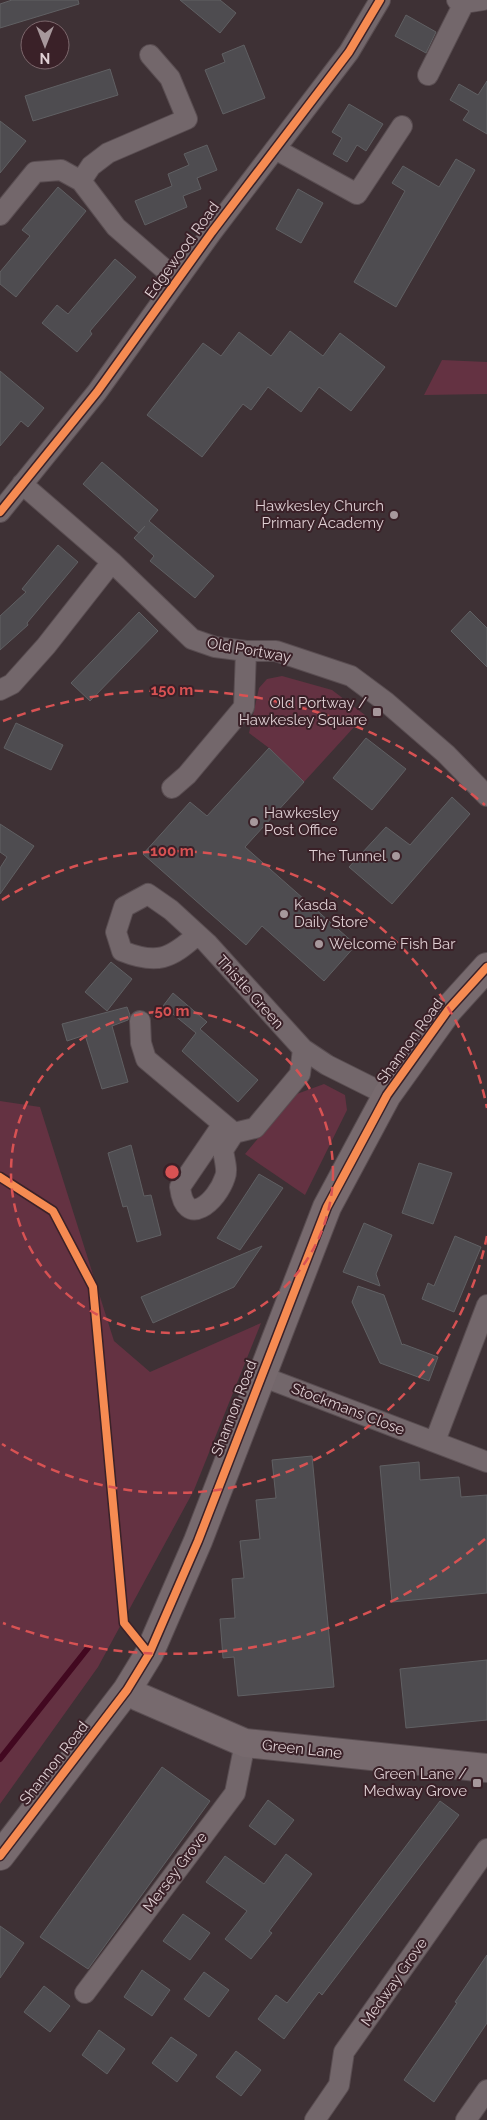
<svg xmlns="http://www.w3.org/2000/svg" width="487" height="2120" viewBox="0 0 487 2120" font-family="Raleway,sans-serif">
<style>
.green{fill:#643242}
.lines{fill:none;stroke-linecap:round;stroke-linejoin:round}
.stream{stroke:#420820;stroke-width:6}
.building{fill:#4e4c50;stroke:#606063}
.street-casing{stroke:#594d51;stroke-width:22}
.secondary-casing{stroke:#594d51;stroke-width:30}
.street{stroke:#73676b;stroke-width:20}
.secondary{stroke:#776a6e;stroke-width:28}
.cycleway-casing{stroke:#3a2128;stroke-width:11}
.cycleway{stroke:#f68b52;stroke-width:8}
.ring{fill:none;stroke:#d85253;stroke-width:2.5;stroke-dasharray:9 6}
.poi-dot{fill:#a7989c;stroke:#3a2128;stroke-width:2}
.labels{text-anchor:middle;stroke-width:4;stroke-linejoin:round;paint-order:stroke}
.street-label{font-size:15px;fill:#dfcfd3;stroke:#3a2128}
.poi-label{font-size:15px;fill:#dfcfd3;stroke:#3a2128;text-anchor:end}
.centre{fill:#d85253;stroke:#3a2128;stroke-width:2.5}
.ring-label{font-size:15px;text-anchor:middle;font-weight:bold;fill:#d85253;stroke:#3a2128;stroke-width:4;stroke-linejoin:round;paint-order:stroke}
</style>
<rect width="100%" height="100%" fill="#3e3135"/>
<path class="green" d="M442,360L487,362V394L424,395Z
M282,676L332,690L365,715L304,782L269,748L249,733L259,688L267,679Z
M324,1084L345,1095L347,1110L305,1195L245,1154L294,1095Z
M0,1101L40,1107L114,1341L150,1372L261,1323L194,1490L98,1667L0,1804Z"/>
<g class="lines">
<path class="stream" d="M0,1759L88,1648"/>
</g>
<path class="building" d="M12,0H78L79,4L0,28V4Z
M180,0H220L236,13L220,33Z
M406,15L436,32L426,53L395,36Z
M244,45L265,98L223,114L205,70L225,62L222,54Z
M110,69L118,95L33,121L25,96Z
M487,81V134L463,120L469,111L450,100L459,84L478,95Z
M349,104L383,124L366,151L357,145L347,162L333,154L342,138L332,132Z
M0,121L26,141L0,173Z
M207,145L217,170L197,178L201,189L183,196L187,207L145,225L135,201L172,186L168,174L189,165L184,154Z
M456,159L475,170L396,307L354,282L405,191L392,183L403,166L439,187Z
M58,187L86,211L16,297L0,284V272L30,236L22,230Z
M298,189L323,203L301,243L276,229Z
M115,259L136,277L90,331L92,334L77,352L42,323L57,305L68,314Z
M290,331L323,356L340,333L385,367L351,411L319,387L301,412L268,387L251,410L243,404L202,457L147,415L203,343L221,356L239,332L271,356Z
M0,371L44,408L28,427L21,421L0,446Z
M102,462L158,510L149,521L214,576L195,598L150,561L154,556L134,538L145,526L139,533L83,484Z
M58,545L78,562L27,623L28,625L0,650V616L26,592L22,589Z
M470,611L487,628V667L451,631Z
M139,612L158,631L90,701L71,683Z
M16,723L63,745L51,770L4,748Z
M366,738L406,769L372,810L333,778Z
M269,748L304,782L245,847L356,945L324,981L262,926L246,945L143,854L190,802L207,816Z
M452,797L470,814L392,904L349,867L386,827L410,845Z
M0,824L34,846L0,894V868L7,857L0,852Z
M111,962L132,979L107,1011L85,992Z
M173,993L207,1022L200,1029L258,1080L238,1102L182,1051L196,1033L163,1006Z
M127,1007L130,1015L128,1020L112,1026L128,1082L102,1089L85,1035L67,1041L62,1024Z
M131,1145L144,1196L151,1195L161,1235L137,1242L127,1206L123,1207L108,1153Z
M419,1163L452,1173L433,1224L402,1213Z
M259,1174L283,1188L240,1250L217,1238Z
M364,1223L392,1235L376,1274L380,1286L343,1272Z
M455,1236L481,1247L454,1312L422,1299L428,1283L434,1286Z
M262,1246L234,1287L153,1323L141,1297Z
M358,1286L384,1295L402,1345L403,1344L438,1357L429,1381L380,1363L352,1302Z
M312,1456L334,1687L238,1696L234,1657L223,1658L220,1619L235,1618L232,1579L244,1578L240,1541L260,1539L256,1500L276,1498L272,1460Z
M419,1462L420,1480L459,1477L461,1497L487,1495V1593L392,1602L380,1466Z
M487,1660V1720L406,1728L400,1669Z
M162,1767L210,1801L88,1969L40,1937Z
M268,1800L294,1820L275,1845L249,1826Z
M440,1801L459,1815L322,1995L319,1992L284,2039L258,2019L276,1995L287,2003Z
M286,1854L312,1874L269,1931L272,1933L251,1959L225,1939L247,1911L206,1882L225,1856L264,1884Z
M183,1914L210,1933L190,1960L163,1941Z
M0,1926L24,1943L0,1978Z
M487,1955V2023L434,2102L404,2080L443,2024L457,2003L455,2002Z
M142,1970L170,1990L152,2016L124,1997Z
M204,1972L229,1990L209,2017L184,1999Z
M44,1986L70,2006L50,2032L24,2012Z
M99,2030L125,2049L107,2074L82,2055Z
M171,2037L197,2055L177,2082L152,2063Z
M236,2051L261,2070L241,2096L216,2077Z"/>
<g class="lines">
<g class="street-casing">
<path id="street" d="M464,3L483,0
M428,75L464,3L457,0
M275,149L357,194L402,126
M81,181L91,166L108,153L187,119L170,78L150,55
M0,215L35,172L61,170L81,181L116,227L177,280
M22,484L112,562L192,639L215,647L246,651H276L351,676L386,702L446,754L487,796
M0,512L97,392L212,232L349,52L380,0
M0,690L12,684L46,646L112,562
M172,788L187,775L244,707L246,651
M197,935C170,959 157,965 122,951L116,932L124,907L148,894L171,910L207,943L303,1049L327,1065L387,1095
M140,1021L141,1043L146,1059L234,1133L255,1128L300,1074L303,1049
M223,1124L180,1187C185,1230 217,1202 225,1177C228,1170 224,1158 223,1150L234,1133
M261,1376L487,1462
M435,1441L487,1305
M85,1993L235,1793L245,1743
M315,2120L339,2085L344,2052L487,1849
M466,2120L487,2090"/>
</g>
<g class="secondary-casing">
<path id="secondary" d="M127,1690L139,1697L245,1743L487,1768
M0,1856L127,1690L149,1654L198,1541L327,1207L387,1095L448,1010L487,967"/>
</g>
<use href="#street" class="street"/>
<use href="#secondary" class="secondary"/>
<g class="cycleway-casing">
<path id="cycleway" d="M0,512L97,392L212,232L349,52L380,0
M0,1177L53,1211L93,1287L124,1623L149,1654
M0,1856L127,1690L149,1654L198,1541L327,1207L387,1095L448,1010L487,967"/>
</g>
<use href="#cycleway" class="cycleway"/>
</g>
<g class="ring">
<circle cx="172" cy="1172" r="161"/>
<path d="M487 1236A321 321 0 0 1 2 1444M2 900A321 321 0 0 1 487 1108"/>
<path d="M485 1539A482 482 0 0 1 3 1623M3 721A482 482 0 0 1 485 805"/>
</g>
<g class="poi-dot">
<circle cx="394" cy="515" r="5"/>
<rect x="372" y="707" width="10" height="10" rx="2.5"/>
<circle cx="254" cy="822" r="5"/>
<circle cx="396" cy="856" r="5"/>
<circle cx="284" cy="914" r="5"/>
<circle cx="319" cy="944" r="5"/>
<rect x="472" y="1778" width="10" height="10" rx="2.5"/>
</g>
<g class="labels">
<g class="street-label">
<text transform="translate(182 250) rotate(-54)" y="5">Edgewood Road</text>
<text transform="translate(249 650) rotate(10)" y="5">Old Portway</text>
<text transform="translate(250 992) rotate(48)" y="5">Thistle Green</text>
<text transform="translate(410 1041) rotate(-54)" y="5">Shannon Road</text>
<text transform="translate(234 1408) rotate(-69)" y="5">Shannon Road</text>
<text transform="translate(348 1409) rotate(21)" y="5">Stockmans Close</text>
<text transform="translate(302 1749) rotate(6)" y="5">Green Lane</text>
<text transform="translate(54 1763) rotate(-52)" y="5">Shannon Road</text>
<text transform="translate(175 1872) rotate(-53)" y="5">Mersey Grove</text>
<text transform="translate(394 1982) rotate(-55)" y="5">Medway Grove</text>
</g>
<g class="poi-label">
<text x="384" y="511">Hawkesley Church<tspan x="384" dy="17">Primary Academy</tspan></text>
<text x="367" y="708">Old Portway /<tspan x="367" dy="17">Hawkesley Square</tspan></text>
<text x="264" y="818" text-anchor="start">Hawkesley<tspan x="264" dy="17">Post Office</tspan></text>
<text x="386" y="861">The Tunnel</text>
<text x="294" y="910" text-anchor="start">Kasda<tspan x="294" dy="17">Daily Store</tspan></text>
<text x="329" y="949" text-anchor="start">Welcome Fish Bar</text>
<text x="467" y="1779">Green Lane /<tspan x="467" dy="17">Medway Grove</tspan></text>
</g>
</g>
<circle cx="172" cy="1172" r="8" class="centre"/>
<g class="ring-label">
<text x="172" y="695">150 m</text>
<text x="172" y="856">100 m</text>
<text x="172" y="1016">50 m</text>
</g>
<g transform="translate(45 45) rotate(180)"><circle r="24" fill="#3a2128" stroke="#7c676c"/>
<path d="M0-4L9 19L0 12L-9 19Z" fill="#a7989c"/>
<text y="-8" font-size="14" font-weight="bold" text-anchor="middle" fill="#dfcfd3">N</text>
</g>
</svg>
